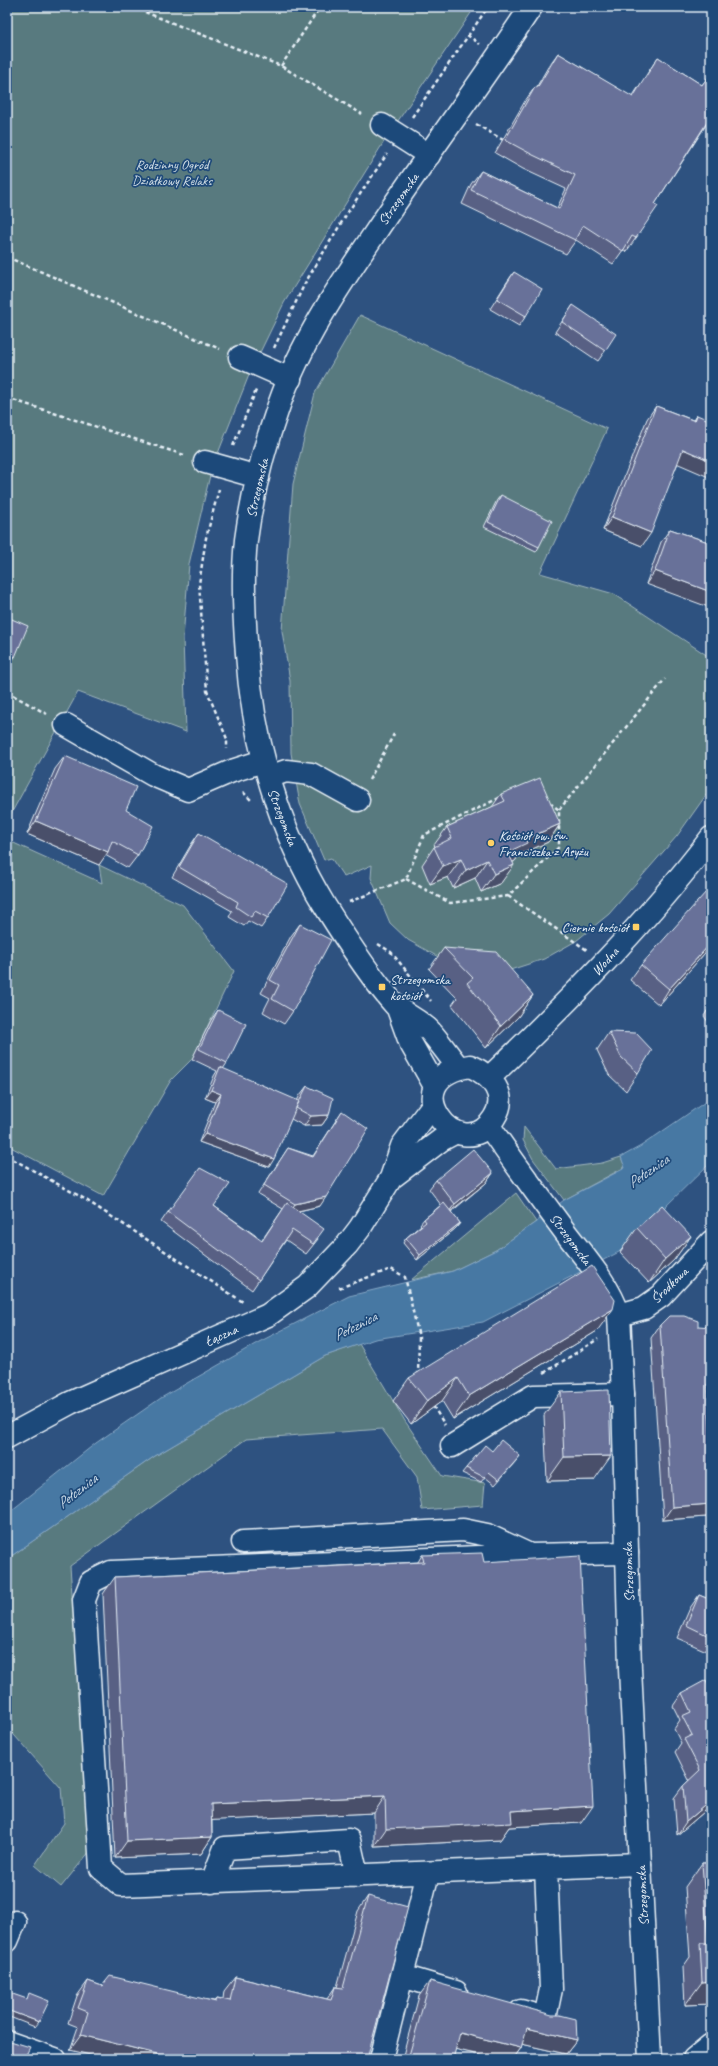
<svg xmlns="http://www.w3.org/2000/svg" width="718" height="2066" viewBox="0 0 718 2066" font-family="Caveat,sans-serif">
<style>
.green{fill:#587a7f;stroke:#a0b6bc}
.water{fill:#4678a3;stroke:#87a8c5}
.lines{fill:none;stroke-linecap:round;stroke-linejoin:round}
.minor-casing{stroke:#e8f1f8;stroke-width:25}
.major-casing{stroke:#e8f1f8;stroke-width:25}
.path{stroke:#e8f1f8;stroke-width:2.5;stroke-dasharray:4 3;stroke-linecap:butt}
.minor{stroke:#1f4a7a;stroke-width:22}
.major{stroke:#1f4a7a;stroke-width:22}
.wall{fill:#596184;stroke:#e8f1f8}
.shaded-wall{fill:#494f6b;stroke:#e8f1f8}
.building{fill:#687199;stroke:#e8f1f8}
.poi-dot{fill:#ffd166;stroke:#1f4a7a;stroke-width:1.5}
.labels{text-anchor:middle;stroke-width:3.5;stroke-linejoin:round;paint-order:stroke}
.park-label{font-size:14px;fill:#d2dfe6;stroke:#1f4a7a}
.street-label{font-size:14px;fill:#e8f1f8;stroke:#1f4a7a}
.poi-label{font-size:14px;fill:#e8f1f8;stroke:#1f4a7a;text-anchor:start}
.water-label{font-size:15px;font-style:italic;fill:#d0dfeb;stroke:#1f4a7a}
</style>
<rect width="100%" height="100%" fill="#2e5280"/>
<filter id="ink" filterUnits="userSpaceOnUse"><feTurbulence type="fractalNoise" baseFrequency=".025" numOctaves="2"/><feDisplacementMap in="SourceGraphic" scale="8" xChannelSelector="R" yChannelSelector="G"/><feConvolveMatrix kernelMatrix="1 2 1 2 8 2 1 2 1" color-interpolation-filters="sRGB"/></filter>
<g filter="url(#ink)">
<path class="green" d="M7,7H475L385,140L284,303L249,375L211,471L189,564L183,638L186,732L78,692L7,821Z
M360,315L607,429L540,573L614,594L711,658V788L677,836L609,914L576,941L544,959L504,972L449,963L408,940L390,923L371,878L372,865L344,877L331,858L324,860L300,804L291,753L290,681L282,631L293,484L315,393Z
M7,840L102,883L99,865L183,905L234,971L192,1059L171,1080L103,1196L7,1145Z
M524,1127L556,1169L602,1163L621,1157L625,1167L564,1200L533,1159L523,1140Z
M516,1193L536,1222L496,1250L453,1271L411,1280Z
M359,1344L405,1421L442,1476L485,1483L483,1505L422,1510L417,1477L382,1429L246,1439L70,1566L90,1851L61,1887L35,1865L64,1823L61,1788L7,1727V1559L155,1456L325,1356Z"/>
<path class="water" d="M711,1098V1162L619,1252L483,1322L375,1339L325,1356L155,1456L7,1559V1514L96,1443L161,1398L257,1343L349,1296L453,1271L496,1250L536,1222L564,1200L625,1168L621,1157L641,1146Z"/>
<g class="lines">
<g class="minor-casing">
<path id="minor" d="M382,125L429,155
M240,357L290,379
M205,462L258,477
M66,725L153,775L188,790L232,771L263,761
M269,777L286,771L311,774L358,800
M490,1077C568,1002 645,924 711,838
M391,1178L441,1140L456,1132
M619,1315L644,1308L661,1296L711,1242
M7,1437L70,1403L268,1315L307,1287L347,1245L360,1228L391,1178L402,1146L433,1105
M452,1446L533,1396L623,1394
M243,1542L463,1530L487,1535L530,1555L627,1553
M530,1555L111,1572L91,1582L84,1600L101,1868L121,1885L640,1864
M212,1882L225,1848L349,1840L357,1876
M7,1941L15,1922
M402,1976L456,1992
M521,2011L545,2018L551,1989L546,1868
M7,2042L55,2059
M381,2059L428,1873
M694,2059L711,2045"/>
</g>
<g class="major-casing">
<path id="major" d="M397,1006L410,1042L435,1086
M470,1066C491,1075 509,1095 494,1118C460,1172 389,1078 470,1066Z
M459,1068C449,1056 440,1042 429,1030C419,1020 405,1015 395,1005C370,977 345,938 325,906C279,831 253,743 247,654C244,617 242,578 246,540C252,495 264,447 279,405C300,344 337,289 373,236C424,159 480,84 531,7
M489,1126C514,1163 540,1198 566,1233C585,1258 609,1284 619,1315L623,1394L630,1669L650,2059"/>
</g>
<path class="path" d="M132,7L281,66L362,114
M467,35L480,44
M281,66L320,7
M412,117L488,7
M476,124L503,140
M7,257L220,349
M274,348L305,283L346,215L387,154
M7,398L184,455
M233,446L257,388
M219,489L206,538L199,584L207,691L227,739V749
M7,692L47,714
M369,780L394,734
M243,792L251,800
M559,810L665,679
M406,879L450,903L508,896L559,847V810L550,803
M508,896L587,950
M349,902L406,879L424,835L501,797
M378,944L391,952L431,1001
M7,1156L83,1198L243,1302
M339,1288L391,1269L405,1277L419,1337L418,1375
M544,1373L598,1339
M433,1406L445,1425"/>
<use href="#minor" class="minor"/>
<use href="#major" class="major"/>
</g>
<path class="wall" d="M558,53L632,97L658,57L702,85L711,73V124L708,122L655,204L636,238L626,252L623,250L613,264L576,240L566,254L462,204L471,184L481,171L557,208L566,189L523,169L495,153L525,101L535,87L536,88L548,67Z
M514,272L526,316L519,326L490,309L507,282Z
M573,305L605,351L598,361L555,332Z
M656,406L693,420L697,415L678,463L642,546L603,530L647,419Z
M501,495L539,547L536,552L484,527L497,500Z
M670,529L711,543L646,584L661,542Z
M7,617L15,657L11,662L7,660Z
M65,756L138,855L128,868L105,855L99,865L27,834L55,769Z
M501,794L560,824L548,842L519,855L515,861L513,862L501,883L481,892L475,878L453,888L448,877L430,884L422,865L434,847L435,846L434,845L447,827L492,807Z
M199,833L268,918L261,928L248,921L244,926L229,917L232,911L172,877L192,843Z
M711,896V946L659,1005L630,980L641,965Z
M300,924L293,1011L284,1024L263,1012L270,998L261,993L291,936Z
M444,948L533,995L518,1017L486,1048L452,1005L457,998L429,969Z
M711,1008V1026L704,1016L707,1011Z
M218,1010L227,1063L223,1069L297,1101L300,1095L307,1086L329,1115L322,1125L304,1126L291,1119L269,1167L199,1142L215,1102L205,1098L214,1076L217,1071L192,1059L211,1020Z
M609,1032L638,1073L626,1091L609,1075L597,1050Z
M342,1111L320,1206L299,1211L318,1239L306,1254L286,1240L252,1290L161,1222L168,1212L214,1206L262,1240L283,1209L258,1194L288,1148L313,1156Z
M493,1173L486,1183L451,1212L460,1223L456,1228L417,1260L403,1243L406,1238L421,1225L420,1224L424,1219L441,1205L429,1189L436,1180Z
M637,1228L691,1236L674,1260L649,1283L620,1252Z
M660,1325L698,1326L711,1396L708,1397L711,1442V1510L706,1517L663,1520L651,1338Z
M597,1331L453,1419L442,1401L411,1424L393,1401L409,1378Z
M561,1392L594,1480L547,1481L544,1415Z
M492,1451L520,1456L516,1461L495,1485L485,1477L481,1482L462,1473L466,1468Z
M422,1555L484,1562L581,1823L509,1827L500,1840L374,1846V1813L212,1820V1837L201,1854L115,1858L103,1594L115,1577L418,1562Z
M699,1595L711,1600V1653L677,1638L690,1608Z
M711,1690V1706L709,1708L711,1806L677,1835L674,1798L683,1786L689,1780L675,1752L681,1743L674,1729L680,1720L673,1706L682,1693Z
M702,1863H711V2004L685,2005L683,1967L690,1957L685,1887Z
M368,1896L367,2059L70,2050L78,2027L68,2023L77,1996L88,1981L102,1986L215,2001L217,1998L223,1999L224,1991L235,1977L327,1999L335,1987H337L358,1911Z
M430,1981L577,2040L566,2054L522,2044L521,2048L513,2059H496L455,2049L453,2059H402L419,1996Z"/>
<path class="shaded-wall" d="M683,449L711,461V478L674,462Z
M612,517L651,533L642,546L603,530Z
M655,571L711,592V608L646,584Z
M36,821L108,852L99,865L27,834Z
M560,824L548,842L519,855L515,861L496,870L508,852L526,839Z
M461,859L448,877L430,884L443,866Z
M487,860L475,878L453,888L466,870Z
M514,865L501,883L481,892L494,874Z
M711,943V946L659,1005L669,989Z
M533,995L518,1017L486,1048L501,1026Z
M211,1090L221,1094L215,1102L205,1098Z
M329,1115L322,1125L304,1126L311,1116Z
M205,1134L274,1159L269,1167L199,1142Z
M493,1173L486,1183L448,1213L455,1204Z
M326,1197L320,1206L289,1213L295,1204Z
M460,1223L456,1228L417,1260L420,1255Z
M691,1236L674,1260L649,1283L665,1259Z
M613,1309L597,1331L453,1419L469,1396Z
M458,1378L442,1401L411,1424L427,1401Z
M707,1384H711V1396L698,1397Z
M611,1456L594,1480L547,1481L564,1457Z
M711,1504V1510L706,1517L663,1520L672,1507Z
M711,1701V1706L707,1711V1703Z
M385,1796L374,1813L199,1821L211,1804Z
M711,1801V1806L677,1835L686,1822Z
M593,1806L581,1823L509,1827L500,1840L374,1846L386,1829L511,1811Z
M212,1837L201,1854L115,1858L127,1841Z
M711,1981V2004L685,2005L702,1982Z
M7,2010L39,2022L35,2027L7,2016Z
M527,2028L577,2040L566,2054L517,2043Z
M460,2033L521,2048L513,2059H496L450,2048Z
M81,2035L177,2059H106L70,2050Z"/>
<path class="building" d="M558,53L633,97L658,57L702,85L711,73V116L655,204L658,206L636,238L632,236L623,251L583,225L575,240L471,190L481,171L559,209L575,175L533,155L505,140L535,87L537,88Z
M514,272L542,289L526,316L497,299Z
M573,305L616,334L605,351L562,322Z
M656,406L695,421L697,415L711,421V461L683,449L651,533L612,517Z
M501,495L552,521L539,547L488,522Z
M670,529L711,543V592L655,571Z
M7,617L28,626L15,657L7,653Z
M65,756L136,787L126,810L153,826L138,855L112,841L108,852L36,821Z
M540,778L560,824L526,839L527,843L508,852L514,865L494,874L487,860L466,870L461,859L443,866L434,847L452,838L447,827L505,801L501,794Z
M199,833L288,884L268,918L255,911L251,917L236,907L238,902L179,867Z
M706,892L711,896V943L669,989L641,965Z
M300,924L331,940L293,1011L272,999L279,985L270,980Z
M444,948L496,952L533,995L501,1026L467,983L473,978Z
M711,1008V1016L707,1011Z
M218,1010L246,1024L227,1063L199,1049Z
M609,1032L636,1033L652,1050L638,1073L621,1057Z
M220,1067L299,1101L274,1159L205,1134L221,1094L211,1090Z
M307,1086L333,1098L329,1115L311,1116L296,1108Z
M342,1111L368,1129L326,1197L295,1204L264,1185L288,1148L313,1157Z
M473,1149L493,1173L455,1204L436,1180Z
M200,1168L230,1184L214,1206L262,1241L287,1203L324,1229L313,1244L292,1230L259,1280L168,1212Z
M444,1203L460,1223L420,1255L406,1238L426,1222L424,1219Z
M662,1205L691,1236L665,1259L637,1228Z
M592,1266L615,1300L613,1309L469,1396L458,1378L427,1401L409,1378Z
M669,1316H684L698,1321V1326L711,1327V1384H707L711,1442V1504L672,1507L660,1325Z
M609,1390L611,1456L564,1457L561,1392Z
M501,1440L520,1456L499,1480L489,1472L484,1477L466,1468L485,1445L492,1451Z
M482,1553L484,1562L580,1556L593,1806L511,1811L512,1823L386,1829L385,1796L211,1804L212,1837L127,1841L115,1577L424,1562L422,1555Z
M699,1595L711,1600V1637L686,1625Z
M706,1680L711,1690V1701L707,1703L711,1711V1801L686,1822L683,1786L700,1770L684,1739L692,1735L682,1716L691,1712L682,1693Z
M702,1863H711V1981L702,1982L700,1943H708Z
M368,1896L408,1907L367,2059H177L81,2035L88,2012L78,2008L88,1981L102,1986L110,1976L216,2002L217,1998L230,2001L235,1977L331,2000L335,1987L343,1988Z
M430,1981L552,2015H560L576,2019L577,2040L527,2028L521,2048L460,2033L453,2059H408Z
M7,1992L27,1999L29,1993L49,2001L39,2022L7,2010Z
M7,2040L30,2047L24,2059H7Z"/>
</g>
<g class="poi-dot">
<circle cx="491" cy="843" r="4"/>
<rect x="632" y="923" width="8" height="8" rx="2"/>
<rect x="378" y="983" width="8" height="8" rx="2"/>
</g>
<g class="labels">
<g class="park-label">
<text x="172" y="169">Rodzinny Ogród<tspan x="172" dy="16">Działkowy Relaks</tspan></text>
</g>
<g class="street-label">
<text transform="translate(398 199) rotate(-55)" y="5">Strzegomska</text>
<text transform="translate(257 488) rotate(-77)" y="5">Strzegomska</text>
<text transform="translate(283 817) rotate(69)" y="5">Strzegomska</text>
<text transform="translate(605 961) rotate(-48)" y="5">Wodna</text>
<text transform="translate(571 1239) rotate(53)" y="5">Strzegomska</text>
<text transform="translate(669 1285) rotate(-44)" y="5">Środkowa</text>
<text transform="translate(221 1335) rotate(-24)" y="5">Łączna</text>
<text transform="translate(628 1572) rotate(-92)" y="5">Strzegomska</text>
<text transform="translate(642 1896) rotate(-93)" y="5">Strzegomska</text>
</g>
<g class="poi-label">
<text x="499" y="840">Kościół pw. św.<tspan x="499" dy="16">Franciszka z Asyżu</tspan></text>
<text x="628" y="932" text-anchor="end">Ciernie kościół</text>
<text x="390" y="984">Strzegomska<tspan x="390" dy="16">kościół</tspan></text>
</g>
<g class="water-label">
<text transform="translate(648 1171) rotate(-35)" y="5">Pełcznica</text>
<text transform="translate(355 1326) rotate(-27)" y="5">Pełcznica</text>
<text transform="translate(77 1491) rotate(-38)" y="5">Pełcznica</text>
</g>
</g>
<rect width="718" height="2066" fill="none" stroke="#1f4a7a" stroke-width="24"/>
<rect x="12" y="12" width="694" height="2042" fill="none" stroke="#e8f1f8" stroke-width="1.5" filter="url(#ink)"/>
</svg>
